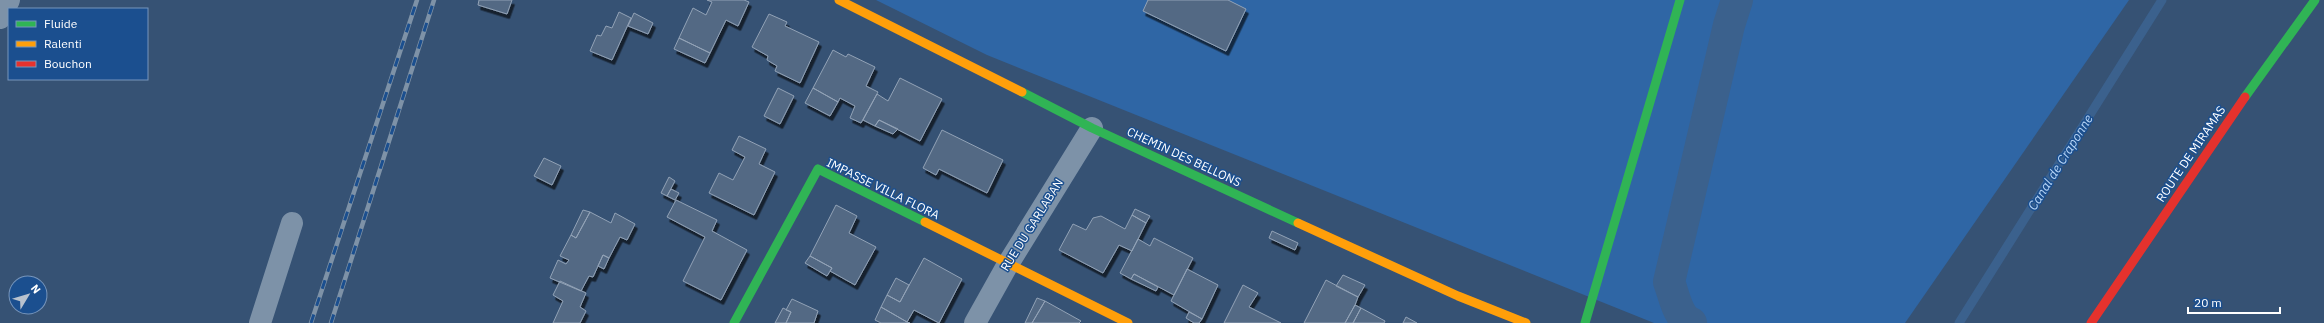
<svg xmlns="http://www.w3.org/2000/svg" width="2324" height="323" viewBox="0 0 2324 323" font-family="'IBM Plex Sans',sans-serif">
<style>
.green{fill:#2f66a5}
.lines{fill:none;stroke-linecap:round;stroke-linejoin:round}
.stream{stroke:#3b618d;stroke-width:9}
.canal{stroke:#3b618d;stroke-width:32}
.building{fill:#526984;stroke:#92a2b6;filter:url(#shadow)}
.street{stroke:#7d92a8;stroke-width:22}
.fast{stroke:#30b455;stroke-width:9}
.slow{stroke:#ff9f0a;stroke-width:9}
.jam{stroke:#e5322d;stroke-width:9}
.rail-casing{stroke:#7e92a7;stroke-width:4.5}
.rail{stroke:#1b4f8f;stroke-width:3;stroke-dasharray:9;stroke-linecap:butt}
.labels{text-anchor:middle;stroke-width:3;stroke-linejoin:round;paint-order:stroke}
.street-label{font-size:12px;fill:#fff;stroke:#1b4f8f}
.water-label{font-size:13px;font-style:italic;fill:#b5d3f5;stroke:#1b4f8f}
</style>
<defs>
<filter id="shadow"><feDropShadow dx="2.5" dy="4.5" stdDeviation="0" flood-color="#0009"/></filter>
</defs>
<rect width="100%" height="100%" fill="#365274"/>
<path class="green" d="M876,0H2129L1905,323H1654L987,55Z"/>
<g class="lines">
<path class="stream" d="M1959,323L2162,0"/>
<path class="canal" d="M1691,323C1677,317 1674,294 1669,282L1729,25L1737,0"/>
</g>
<path class="building" d="M479,0H512L507,14L478,5Z
M707,0H744L749,2L738,26L726,20L710,53L679,38L693,8L706,15L712,2Z
M1148,0H1228L1246,9L1226,51L1143,11Z
M619,12L631,18L612,60L590,51L597,35L601,36L606,26L612,28Z
M634,13L653,23L648,34L628,26Z
M769,14L787,22L785,26L819,42L800,83L775,71L777,66L767,60L768,56L752,47Z
M679,38L710,53L705,63L674,49Z
M833,50L846,57L848,54L875,67L866,86L878,92L861,123L850,118L855,106L840,98L838,102L813,88Z
M900,78L942,99L920,141L879,120L875,126L863,120L877,94L888,101Z
M778,88L794,96L780,124L764,116Z
M813,88L838,102L830,116L805,103Z
M879,120L898,129L893,134L875,126Z
M942,130L1003,160L987,193L939,169L936,175L923,168Z
M739,136L766,149L759,164L775,172L754,215L709,193L719,173L733,180L745,157L732,150Z
M544,158L561,166L552,185L534,176Z
M669,177L675,181L667,196L661,193Z
M671,189L679,193L675,200L667,196Z
M676,200L717,220L712,231L747,250L721,300L683,281L705,237L667,217Z
M836,205L857,216L849,233L876,247L855,285L830,271L832,268L810,256Z
M1135,209L1150,216L1146,223L1132,215Z
M583,210L590,212L576,238L571,235Z
M590,212L611,223L615,213L635,224L627,240L620,237L609,258L603,255L593,277L589,276L581,291L550,278L558,260L566,264L569,260L560,256L571,235L576,238Z
M1132,215L1146,223L1132,251L1119,245L1103,273L1059,250L1073,224L1086,230L1093,218L1101,216L1125,229Z
M1272,231L1298,243L1295,250L1269,238Z
M1154,238L1193,258L1174,295L1134,274L1131,279L1120,273L1138,239L1150,246Z
M603,255L609,258L604,269L598,266Z
M810,256L832,268L827,276L805,263Z
M924,258L962,279L939,323L914,310L907,322L881,307L887,295L900,302Z
M1187,269L1218,285L1202,319L1171,301Z
M1134,274L1158,287L1156,291L1131,279Z
M1343,275L1365,285L1358,297L1336,286Z
M896,278L909,285L900,302L887,295Z
M1326,280L1358,297L1355,305L1345,323H1304Z
M560,281L586,293L580,307L586,311L580,323H553L563,301L553,295Z
M1243,285L1258,293L1249,307L1281,323H1224Z
M1037,298L1045,301L1032,323H1025Z
M792,299L818,311L814,323H786L791,312L786,310Z
M1045,301L1081,321L1079,323H1032Z
M1355,305L1361,308L1353,323H1345Z
M881,307L907,322L910,323H881L875,320Z
M783,308L791,312L786,323H775Z
M1361,308L1385,321L1384,323H1353Z
M1189,312L1202,319L1199,323H1194L1186,318Z
M1406,317L1417,323H1403Z"/>
<g class="lines">
<path class="street" d="M0,18L9,0
M260,323L292,223
M975,323L1008,264L1092,128"/>
<path class="fast" d="M1022,92L1092,128L1298,223
M2245,97L2315,0
M734,323L818,169L925,222
M1585,323L1680,0"/>
<path class="slow" d="M839,0L1022,92
M925,222L1128,323
M1298,223L1458,296L1526,323"/>
<path class="jam" d="M2091,323L2245,97"/>
<g class="rail-casing">
<path id="rail" d="M311,323L417,0
M331,323L434,0"/>
</g>
<use href="#rail" class="rail"/>
</g>
<g class="labels">
<g class="street-label">
<text transform="translate(2191 154) rotate(-56)" y="4">ROUTE DE MIRAMAS</text>
<text transform="translate(1184 157) rotate(25)" y="4">CHEMIN DES BELLONS</text>
<text transform="translate(883 189) rotate(26)" y="4">IMPASSE VILLA FLORA</text>
<text transform="translate(1032 225) rotate(-58)" y="4">RUE DU GARLABAN</text>
</g>
<g class="water-label">
<text transform="translate(2060 162) rotate(-58)" y="5">Canal de Craponne</text>
</g>
</g>
<rect x="8" y="8" width="140" height="72" fill="#1b4f8f" stroke="#7695bc"/>
<rect x="16" y="21" width="20" height="6" fill="#30b455" stroke="#7695bc"/>
<text x="44" y="28" font-size="12" fill="#ffffff">Fluide</text>
<rect x="16" y="41" width="20" height="6" fill="#ff9f0a" stroke="#7695bc"/>
<text x="44" y="48" font-size="12" fill="#ffffff">Ralenti</text>
<rect x="16" y="61" width="20" height="6" fill="#e5322d" stroke="#7695bc"/>
<text x="44" y="68" font-size="12" fill="#ffffff">Bouchon</text>
<g transform="translate(28 295) rotate(52)"><circle r="19" fill="#1b4f8f" stroke="#7695bc"/>
<path d="M0-3L7 15L0 10L-7 15Z" fill="#b9c2ce"/>
<text y="-6" font-size="11" font-weight="bold" text-anchor="middle" fill="#ffffff">N</text>
</g>
<path d="M2188 307v6h92v-6" fill="none" stroke="#ffffff" stroke-width="2"/>
<text x="2194" y="307" font-size="12" fill="#ffffff" stroke="#1b4f8f" stroke-width="3" paint-order="stroke">20 m</text>
</svg>
